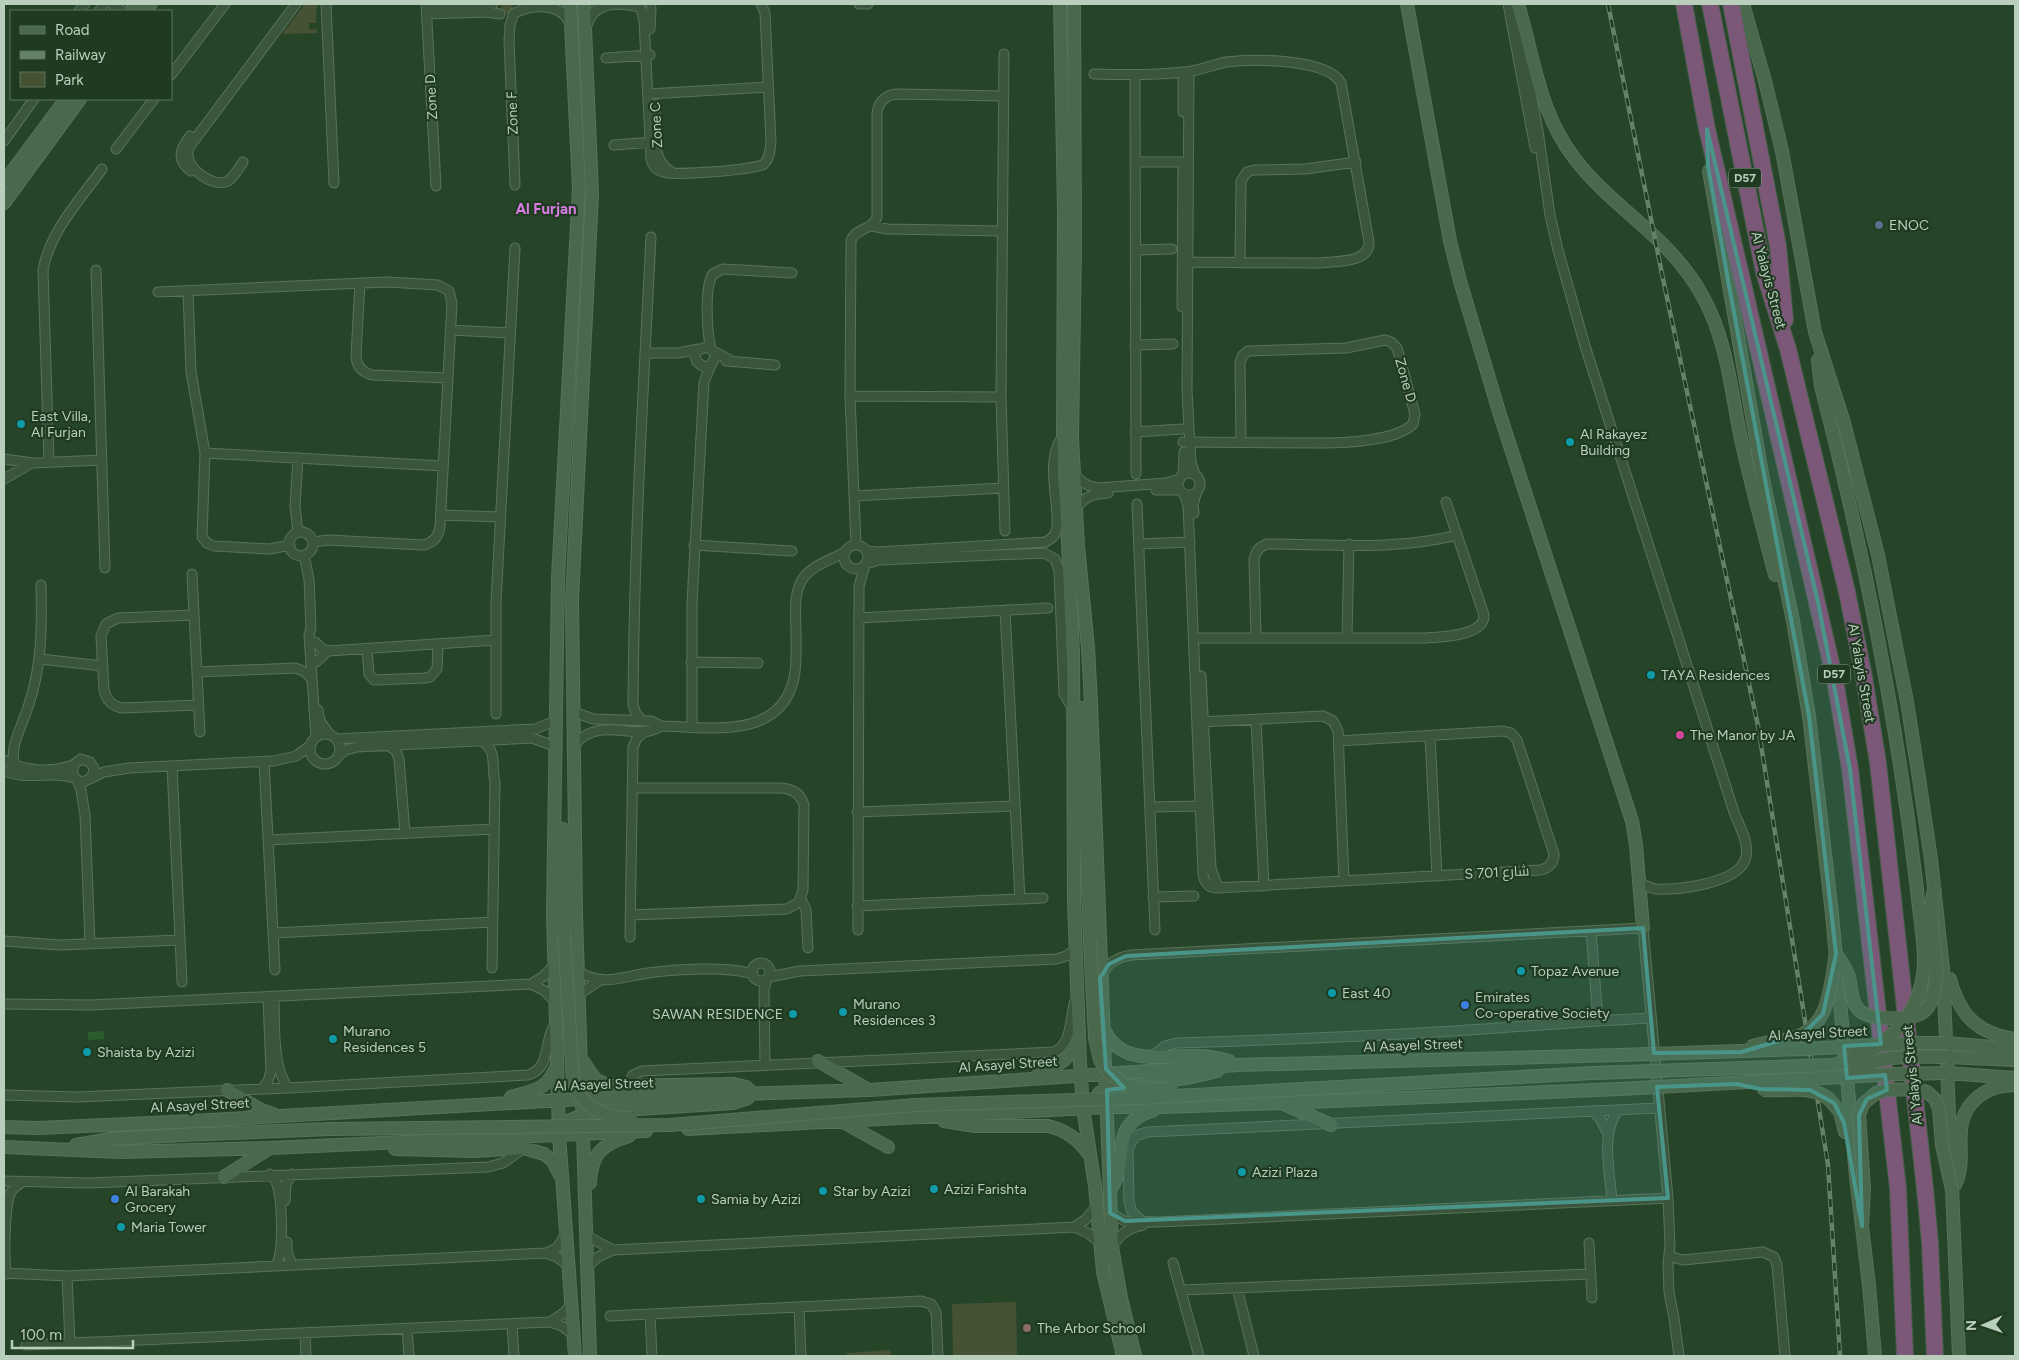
<svg xmlns="http://www.w3.org/2000/svg" width="2019" height="1360" viewBox="0 0 2019 1360" font-family="Figtree,Cairo,sans-serif">
<style>
.green{fill:#455233}
.water{fill:#2b5c2e}
.lines{fill:none;stroke-linecap:round;stroke-linejoin:round}
.street-casing{stroke:#59725b;stroke-width:11}
.secondary-casing{stroke:#59725b;stroke-width:14}
.highway-casing{stroke:#455f47;stroke-width:18}
.street{stroke:#3b553d;stroke-width:9}
.secondary{stroke:#49684c;stroke-width:12}
.highway{stroke:#7b5778;stroke-width:16}
.rail-casing{stroke:#648366;stroke-width:4.5}
.rail{stroke:#1f3a21;stroke-width:2.5;stroke-dasharray:8;stroke-linecap:butt}
.secondary-bridge-casing{stroke:#59725b;stroke-width:14;stroke-linecap:butt}
.secondary-bridge{stroke:#49684c;stroke-width:12}
.marked{fill:#4a9589;fill-opacity:0.2;stroke:#4a9589;stroke-width:4;stroke-linejoin:round}
.service-dot{fill:#5c6f8a;stroke:#1f3a21;stroke-width:2}
.culture-dot{fill:#0f9aa8;stroke:#1f3a21;stroke-width:2}
.hotel-dot{fill:#d1479c;stroke:#1f3a21;stroke-width:2}
.shop-dot{fill:#3f7fe0;stroke:#1f3a21;stroke-width:2}
.education-dot{fill:#8d6e63;stroke:#1f3a21;stroke-width:2}
.labels{text-anchor:middle;stroke-width:4.5;stroke-linejoin:round;paint-order:stroke}
.shield{fill:#1f3a21;stroke:#8ba28d;stroke-width:1}
.shield-label{font-size:12px;font-weight:bold;fill:#b9cebb}
.street-label{font-size:14px;fill:#b9cebb;stroke:#1f3a21}
.poi-label{font-size:14px;fill:#b9cebb;stroke:#1f3a21;text-anchor:start}
.neighbourhood-label{font-size:15px;font-weight:bold;fill:#d97ce1;stroke:#1f3a21}
</style>
<rect width="100%" height="100%" fill="#264528"/>
<path class="green" d="M501 8a6 6 0 1 1 12 0a6 6 0 1 1-12 0Z
M305,4H317L316,23H309V29H316L318,33L282,34Z
M1016,1302L1017,1356H953L952,1304Z
M890,1350L891,1356H847V1353Z"/>
<path class="water" d="M104,1031V1039L88,1040V1032Z"/>
<g class="lines">
<g class="street-casing">
<path id="street" d="M112,4L122,11
M326,4L334,183
M426,4L436,186
M859,4H868
M1508,4L1535,148
M427,7L493,4
M641,9L644,21L651,158C652,165 656,170 663,172C672,176 756,170 764,164C770,158 770,150 771,142L765,13L761,4
M79,11L85,4
M99,11L104,4
M514,13L510,25L509,41L515,185
M515,13C531,4 561,3 569,22
M427,14L486,12L500,14
M1518,24L1538,131L1550,215L1558,250L1585,346L1734,812C1739,826 1751,845 1745,860C1737,883 1677,891 1656,889C1649,888 1644,885 1638,881
M587,26C593,1 618,2 639,7
M650,29L651,8
M1004,54L1001,397L1005,531
M606,58L650,55
M1183,72V112
M1189,72L1187,391L1191,463L1195,474
M1094,74C1124,75 1155,75 1185,72C1199,71 1212,65 1226,62C1252,59 1327,58 1341,83L1369,242C1370,264 1333,261 1318,263L1182,262
M171,75L225,4
M1135,75L1136,474
M648,94L768,87
M655,104C656,126 649,161 672,172
M190,136C180,149 176,160 191,171
M4,141L34,99
M614,145L654,142
M116,149L154,99
M243,162C239,168 235,176 228,181C214,189 179,166 190,146L296,4
M1136,162H1183
M872,226L887,229L1002,231
M1136,250L1172,249
M1240,263L1241,181L1247,172L1254,170L1305,169L1356,162
M96,270L105,568
M360,283L356,355C356,366 362,372 372,375L448,378
M188,291L191,372L205,453L202,537L207,543L214,546L270,549L290,545
M158,292L387,282L438,285L449,291L452,303L440,526C439,537 433,543 423,545L329,540L313,542
M1182,307L1183,163
M450,330L510,333
M1135,345L1173,344
M711,349C707,333 704,287 713,274L723,269L792,273
M714,352L715,358L711,365L704,367L697,362L695,356L697,351L706,347L730,360
M645,353H678L699,349
M726,361L775,365
M850,396L1001,397
M1135,432L1183,429
M1183,442L1322,443C1345,443 1396,441 1413,424L1415,414L1397,348L1391,342L1385,340L1346,348L1248,351L1243,355L1240,362L1241,442
M205,453L443,466
M298,458L295,506L298,532
M4,459L33,463L102,460
M49,462L43,270C50,231 80,200 102,169
M1178 484a11 11 0 1 1 22 0a11 11 0 1 1-22 0Z
M1074,473C1080,482 1088,487 1099,488L1166,483L1180,479
M1183,475L1184,452
M4,479L30,464
M1156,490H1180
M1184,494L1188,505L1203,874C1204,881 1208,888 1216,888L1540,870C1549,868 1554,863 1554,854L1517,740L1511,733L1503,731L1339,741
M854,496L1003,488
M1137,504L1155,930
M1076,510C1083,496 1094,494 1108,493
M1194,513L1193,505L1196,494
M441,515L500,517
M289 544a12 12 0 1 1 24 0a12 12 0 1 1-24 0Z
M1139,544L1190,542
M694,545L792,551
M856,545L850,396L851,241C856,227 872,231 877,217V114C878,102 885,95 897,94L1004,96
M844 557a12 12 0 1 1 24 0a12 12 0 1 1-24 0Z
M866,551L878,552L1046,542L1054,536L1057,528C1059,499 1045,462 1062,437
M304,555L309,579L311,628L309,635L316,737
M866,564L879,560L1044,553L1055,559L1059,570L1064,694L1073,709
M192,574L200,732
M1005,610L1020,899
M194,615L118,618L106,624L101,636L104,690C106,700 112,706 122,708L198,705
M859,618L1048,608
M1194,638H1425C1441,637 1485,636 1484,615L1446,502
M1256,638L1254,559C1256,551 1259,547 1267,544C1330,544 1396,551 1457,535
M1347,638L1349,544
M315,642L321,648L328,651L496,640
M367,649L369,674L374,680L425,678L430,677L437,669L438,644
M40,659L103,666
M316,662L328,651
M691,662L758,663
M197,672L296,668L305,672L311,678
M1201,676L1211,868L1218,888
M318,710L320,721L329,734
M574,712L593,719L651,721L661,726
M496,714V602L515,248
M1256,719L1264,886
M643,721L636,714L633,705C634,548 643,393 651,237
M1199,722L1323,716L1333,721L1338,731L1344,881
M692,727V603L704,382L711,365
M310 749a15 15 0 1 1 30 0a15 15 0 1 1-30 0Z
M1430,736L1437,876
M336,739L535,729L550,723H557
M481,741C498,749 491,767 495,782L492,968
M575,744C602,714 637,743 661,726C709,727 780,741 794,678C797,664 796,648 796,633C796,616 793,595 802,580C812,564 831,561 846,551
M388,745L396,751L399,759L405,833
M339,755L346,750L357,747L532,738L557,747
M4,760C23,771 52,773 73,765
M264,762L275,970
M15,766C8,749 23,724 28,707C42,667 42,627 41,585
M172,766L182,982
M4,771C28,781 52,770 74,778
M92,778L94,768L90,762L81,759L73,765V776L77,780L83,782L104,772L129,768L273,761L296,756L311,745
M77,780L81,790L85,815L90,944
M1150,807L1204,806
M857,812L1015,806
M268,840L494,829
M1153,897L1194,896
M801,899L806,910L808,948
M857,906L1043,898
M630,915L787,909L799,902L803,890L804,805C801,794 793,789 781,788H632
M858,930L859,586L865,565
M1591,931L1598,1020
M273,933L493,922
M630,937L633,747L637,738L645,731
M4,941L60,945L180,940
M752 972a9 9 0 1 1 18 0a9 9 0 1 1-18 0Z
M577,971C604,987 621,977 648,973C676,969 727,966 753,974
M1102,975C1108,962 1118,957 1132,955L1643,928L1668,1198L1670,1245L1668,1264L1669,1292L1674,1318L1679,1356
M769,977L800,971L1056,959L1066,956L1076,949
M531,984L545,991L555,1002
M578,995L599,981
M274,997C275,1024 272,1067 288,1088
M4,1004L91,1005L531,984L544,976L554,965
M1152,1057L1165,1046L1177,1043C1269,1040 1361,1037 1454,1031C1520,1027 1585,1021 1651,1018
M765,1064L764,990L767,979
M627,1086L633,1075L642,1071L1054,1052C1072,1045 1070,1017 1075,1001
M262,1089L268,1081L271,1071L268,998
M4,1095L77,1097L288,1088L528,1075C552,1068 543,1039 556,1023
M1593,1111L1600,1118L1607,1132
M270,1174C274,1178 277,1182 278,1188C282,1204 284,1252 276,1266
M4,1181L89,1183L488,1167L503,1163L524,1148
M1612,1200C1610,1174 1600,1130 1619,1110
M285,1201L286,1184L292,1174
M1110,1213L1125,1221L1158,1222L1668,1198
M1143,1222L1132,1212L1129,1202L1128,1149L1135,1136L1147,1132L1659,1108
M1074,1227L1085,1220L1097,1206
M585,1235L613,1250
M287,1242V1252L292,1265
M1589,1243L1592,1298
M1112,1247C1120,1234 1128,1228 1143,1225
M546,1253L557,1257L569,1266
M1669,1256L1683,1260L1763,1252L1774,1257L1777,1265L1785,1356
M1173,1263L1199,1356
M586,1268L598,1257L613,1250L1074,1227L1088,1233L1099,1242
M4,1273L67,1276L546,1253L557,1248L566,1234
M7,1274C3,1261 5,1207 10,1194C12,1189 16,1186 21,1183
M67,1276L70,1343
M1237,1288L1254,1356
M1181,1290L1591,1274
M799,1307L801,1356
M650,1314L652,1356
M610,1316L921,1301L931,1304L936,1312L938,1356
M550,1322L565,1312L572,1303
M512,1324L514,1356
M407,1329L409,1356
M305,1333L306,1356
M26,1345L550,1322L562,1326L574,1335"/>
</g>
<g class="secondary-casing">
<path id="secondary" d="M570,4L579,188L558,578L553,914L559,1134L575,1356
M584,4L592,194L572,600L576,914L590,1356
M1060,4L1064,211L1063,437L1073,652L1074,901L1080,1063L1083,1108L1095,1186L1103,1272L1123,1356
M1074,4L1075,245L1072,438L1078,546L1088,648L1091,703L1112,1247L1121,1298L1135,1356
M1407,4L1450,241L1460,281L1500,415L1632,821L1636,845L1643,928
M1518,4C1534,58 1539,113 1575,159C1614,210 1671,237 1703,297C1727,340 1731,391 1741,439C1751,484 1763,529 1775,575
M1743,4L1765,81L1782,151L1815,332L1844,423L1878,555L1907,702L1918,772L1931,859L1943,969L1959,1356
M131,11L136,4
M145,11L151,4
M1709,171L1763,479L1793,621L1809,716L1832,914L1856,1177L1869,1285L1875,1356
M4,182L66,99
M4,203L80,99
M1818,360L1821,386C1864,552 1897,719 1917,889
M1081,708L1090,941
M563,829L564,934
M1950,979C1960,1016 1977,1033 2015,1039
M1104,1029C1121,1069 1168,1054 1202,1056C1211,1056 1220,1059 1229,1061
M1947,1043L2015,1049
M1947,1057L2015,1060
M582,1060L595,1079L609,1086L734,1084L746,1087L754,1094
M818,1061L869,1090
M1039,1073C1058,1066 1073,1058 1078,1038
M1947,1073L2015,1078
M227,1090L261,1110L273,1114
M1099,1093L1107,1090L1192,1077L1217,1071
M511,1097C534,1090 547,1091 557,1065
M1829,1099L1840,1112L1845,1132
M1284,1104L1331,1125
M944,1121L975,1126H1048C1066,1130 1078,1139 1088,1153
M845,1123L888,1147
M4,1127L38,1128L175,1122L581,1099L869,1090L1238,1065L1619,1055
M688,1129L1108,1107H1161L1282,1103L1620,1089
M560,1133L570,1120L591,1112L733,1103L748,1098
M76,1145L110,1139L182,1135
M4,1147L120,1152L270,1148L646,1131
M395,1149L474,1151L524,1148L544,1154L553,1161L560,1175
M224,1177L270,1148
M590,1183C591,1154 602,1144 629,1136
M1955,1185C1970,1156 1947,1122 1978,1097C1989,1088 2002,1085 2015,1085
M1112,1187C1130,1158 1107,1124 1154,1110"/>
</g>
<g class="highway-casing">
<path id="highway" d="M1684,4L1707,129L1835,680L1850,769L1898,1188L1905,1356
M1710,4L1764,272L1788,349L1847,592L1864,677L1878,763L1925,1189L1930,1243L1935,1356
M1731,4L1778,246L1785,320"/>
</g>
<use href="#street" class="street"/>
<use href="#secondary" class="secondary"/>
<use href="#highway" class="highway"/>
<g class="rail-casing">
<path id="rail" d="M1608,4L1662,274L1758,726L1828,1165L1840,1356"/>
</g>
<use href="#rail" class="rail"/>
<g class="secondary-bridge-casing">
<path id="secondary-bridge" d="M564,934L573,1082C583,1109 604,1118 631,1118
M1090,941L1095,1038L1100,1060L1108,1072L1126,1085L1140,1088L1172,1089
M1836,954C1841,961 1846,968 1849,977C1852,988 1850,1000 1858,1009C1868,1021 1907,1020 1920,1014C1926,1011 1930,1005 1932,999C1944,962 1924,923 1935,886
M1750,1047C1766,1041 1781,1042 1796,1037C1831,1025 1830,984 1836,954
M1619,1055L1804,1049L1915,1043H1947
M1847,1078C1875,1052 1912,1057 1947,1057
M1620,1089L1897,1074L1947,1073
M1763,1090C1786,1092 1809,1084 1829,1099
M182,1135L330,1129L670,1125L916,1105L1140,1098L1593,1073L1832,1065C1882,1055 1923,1015 1924,962C1924,937 1919,913 1917,889
M1862,1226L1864,1188L1859,1115L1863,1104L1876,1093L1886,1090L1917,1089L1927,1092L1935,1099L1939,1109L1942,1145L1952,1190"/>
</g>
<use href="#secondary-bridge" class="secondary-bridge"/>
</g>
<path class="marked" d="M1707,129L1818,602L1850,769L1881,1044L1844,1046L1847,1078L1885,1075L1887,1090L1867,1099L1859,1115L1862,1226L1844,1123L1834,1103L1810,1090L1760,1089L1736,1084L1657,1087L1668,1198L1125,1221L1110,1213L1107,1090L1124,1088L1106,1069L1100,978L1109,964L1126,956L1643,928L1654,1053L1741,1052L1803,1034L1823,1014L1836,954L1809,716L1729,286L1708,166Z"/>
<circle class="service-dot" cx="1879" cy="225" r="5"/>
<g class="culture-dot">
<circle cx="21" cy="424" r="5"/>
<circle cx="1570" cy="442" r="5"/>
<circle cx="1651" cy="675" r="5"/>
<circle cx="1521" cy="971" r="5"/>
<circle cx="1332" cy="993" r="5"/>
<circle cx="843" cy="1012" r="5"/>
<circle cx="793" cy="1014" r="5"/>
<circle cx="333" cy="1039" r="5"/>
<circle cx="87" cy="1052" r="5"/>
<circle cx="1242" cy="1172" r="5"/>
<circle cx="934" cy="1189" r="5"/>
<circle cx="823" cy="1191" r="5"/>
<circle cx="701" cy="1199" r="5"/>
<circle cx="121" cy="1227" r="5"/>
</g>
<circle class="hotel-dot" cx="1680" cy="735" r="5"/>
<g class="shop-dot">
<circle cx="1465" cy="1005" r="5"/>
<circle cx="115" cy="1199" r="5"/>
</g>
<circle class="education-dot" cx="1027" cy="1328" r="5"/>
<g class="labels">
<g class="shield">
<rect x="1729" y="168.5" width="32" height="19" rx="4"/>
<rect x="1818" y="664.5" width="32" height="19" rx="4"/>
</g>
<g class="shield-label">
<text x="1745" y="182">D57</text>
<text x="1834" y="678">D57</text>
</g>
<g class="street-label">
<text transform="translate(431 97) rotate(-93)" y="5">Zone D</text>
<text transform="translate(512 113) rotate(-92)" y="5">Zone F</text>
<text transform="translate(656 125) rotate(-93)" y="5">Zone C</text>
<text transform="translate(1769 280) rotate(75)" y="5">Al Yalayis Street</text>
<text transform="translate(1406 380) rotate(74)" y="5">Zone D</text>
<text transform="translate(1862 673) rotate(80)" y="5">Al Yalayis Street</text>
<text transform="translate(1497 872) rotate(-3)" y="5">S 701 شارع</text>
<text transform="translate(1818 1033) rotate(-3)" y="5">Al Asayel Street</text>
<text transform="translate(1413 1045) rotate(-2)" y="5">Al Asayel Street</text>
<text transform="translate(1008 1064) rotate(-4)" y="5">Al Asayel Street</text>
<text transform="translate(1912 1075) rotate(-96)" y="5">Al Yalayis Street</text>
<text transform="translate(604 1084) rotate(-2)" y="5">Al Asayel Street</text>
<text transform="translate(200 1105) rotate(-3)" y="5">Al Asayel Street</text>
</g>
<g class="poi-label">
<text x="1889" y="230">ENOC</text>
<text x="31" y="421">East Villa,<tspan x="31" dy="16">Al Furjan</tspan></text>
<text x="1580" y="439">Al Rakayez<tspan x="1580" dy="16">Building</tspan></text>
<text x="1661" y="680">TAYA Residences</text>
<text x="1690" y="740">The Manor by JA</text>
<text x="1531" y="976">Topaz Avenue</text>
<text x="1342" y="998">East 40</text>
<text x="1475" y="1002">Emirates<tspan x="1475" dy="16">Co-operative Society</tspan></text>
<text x="853" y="1009">Murano<tspan x="853" dy="16">Residences 3</tspan></text>
<text x="783" y="1019" text-anchor="end">SAWAN RESIDENCE</text>
<text x="343" y="1036">Murano<tspan x="343" dy="16">Residences 5</tspan></text>
<text x="97" y="1057">Shaista by Azizi</text>
<text x="1252" y="1177">Azizi Plaza</text>
<text x="944" y="1194">Azizi Farishta</text>
<text x="125" y="1196">Al Barakah<tspan x="125" dy="16">Grocery</tspan></text>
<text x="833" y="1196">Star by Azizi</text>
<text x="711" y="1204">Samia by Azizi</text>
<text x="131" y="1232">Maria Tower</text>
<text x="1037" y="1333">The Arbor School</text>
</g>
<g class="neighbourhood-label">
<text x="546" y="214">Al Furjan</text>
</g>
</g>
<rect width="2019" height="1360" fill="none" stroke="#b9cebb" stroke-width="10"/>
<rect x="10" y="10" width="162" height="90" fill="#1f3a21" stroke="#5d755f"/>
<rect x="20" y="26" width="25" height="8" fill="#49684c" stroke="#5d755f"/>
<text x="55" y="35" font-size="15" fill="#b9cebb">Road</text>
<rect x="20" y="51" width="25" height="8" fill="#648366" stroke="#5d755f"/>
<text x="55" y="60" font-size="15" fill="#b9cebb">Railway</text>
<rect x="20" y="72" width="25" height="15" fill="#455233" stroke="#5d755f"/>
<text x="55" y="85" font-size="15" fill="#b9cebb">Park</text>
<g transform="translate(1984 1325) rotate(268)" stroke="#1f3a21" stroke-width="4" paint-order="stroke">
<path d="M0-4L9 19L0 12L-9 19Z" fill="#b9cebb"/>
<text y="-8" font-size="14" font-weight="bold" text-anchor="middle" fill="#b9cebb">N</text>
</g>
<path d="M12 1340v8h121v-8" fill="none" stroke="#b9cebb" stroke-width="2.5"/>
<text x="20" y="1340" font-size="15" fill="#b9cebb" stroke="#1f3a21" stroke-width="4" paint-order="stroke">100 m</text>
</svg>
